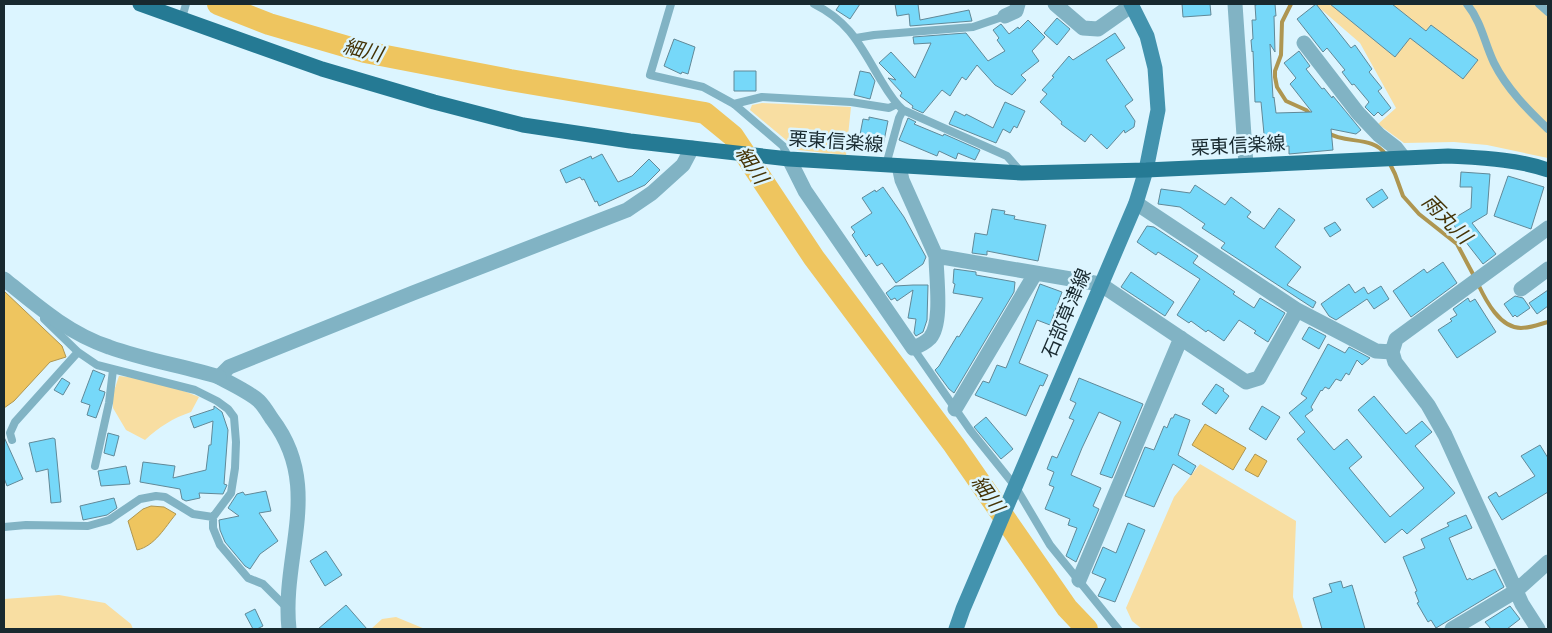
<svg xmlns="http://www.w3.org/2000/svg" width="1552" height="633" viewBox="0 0 1552 633" font-family="Cabin,'Noto Sans JP',sans-serif">
<style>
.green{fill:#f8dea2}
.water{fill:#eec55f;stroke:#ae9651}
.lines{fill:none;stroke-linecap:round;stroke-linejoin:round}
.stream{stroke:#ae9651;stroke-width:4}
.river{stroke:#eec55f;stroke-width:22}
.building{fill:#76d8f9;stroke:#618998}
.service{stroke:#81b3c4;stroke-width:8}
.minor{stroke:#81b3c4;stroke-width:15}
.tertiary{stroke:#81b3c4;stroke-width:15}
.secondary{stroke:#4393ae;stroke-width:15}
.primary{stroke:#257a94;stroke-width:15}
.labels{text-anchor:middle;stroke-width:5;stroke-linejoin:round;paint-order:stroke}
.street-label{font-size:19px;fill:#18292f;stroke:#dcf5ff}
.water-label{font-size:20px;font-style:italic;fill:#453407;stroke:#dcf5ff}
</style>
<rect width="100%" height="100%" fill="#dcf5ff"/>
<path class="green" d="M1315,4H1548V158L1487,145L1454,142L1404,143L1378,124L1396,108L1360,43Z
M762,103L851,107L846,155L798,150L750,110L752,105Z
M119,376C147,379 173,386 199,397L191,412C173,418 159,427 145,440L126,430L113,408V394Z
M1200,464L1296,521L1293,597L1303,629H1142L1132,621L1126,608L1174,497Z
M59,595L105,603L131,624L133,629H4V599Z
M396,617L425,629H371L382,619Z"/>
<path class="water" d="M4,291L62,346L66,357L50,362L14,401L4,408Z
M1205,424L1246,448L1233,470L1192,445Z
M1255,454L1267,461L1258,477L1245,470Z
M151,506L164,507L176,514C165,527 155,546 137,550L128,521L143,509Z"/>
<g class="lines">
<path class="stream" d="M1291,4L1282,22L1281,55L1275,71V77L1277,87L1286,101L1306,110L1311,115
M1328,133C1345,144 1374,136 1385,154
M1389,162L1395,174L1403,196L1419,214L1457,244L1474,276
M1478,284C1486,301 1500,328 1521,328C1530,328 1540,324 1548,322"/>
<path class="river" d="M218,4L269,24L365,52L510,80L705,113L733,136L814,258L954,445L1067,608L1087,629"/>
</g>
<path class="building" d="M840,4H860L850,19L836,10Z
M895,4H918L920,20L969,10L972,21L910,26L909,14L897,16Z
M1182,4H1210L1211,15L1183,17Z
M1260,4H1275L1276,16H1274L1275,52L1270,44L1273,98L1274,97L1276,113L1312,112L1290,84L1296,78L1284,63L1299,51L1310,66L1306,69L1322,89L1324,88L1332,98L1333,96L1361,130L1356,134L1331,129L1333,150L1289,154V146L1261,148L1260,135L1264,134L1261,102H1255L1253,51L1252,52L1251,40L1253,39L1252,20H1256L1255,5Z
M1316,4L1351,48L1355,45L1372,69L1369,72L1382,88L1378,91L1391,108L1382,116L1378,112L1374,116L1365,107L1369,102L1354,84L1352,85L1342,72L1345,70L1327,48L1323,52L1297,19Z
M1330,4H1392L1426,31L1431,25L1478,60L1463,79L1410,38L1395,57Z
M1057,18L1070,29L1057,45L1044,33Z
M1028,20L1045,37L1032,51L1039,61L1021,75L1026,80L1012,95L995,85L977,65L966,80L962,77L950,96L942,90L923,113L912,108L913,106L900,96L902,93L888,78L896,80L879,63L891,52L915,78L931,43L914,44L913,37L966,33L988,61L1005,51L997,40L999,38L993,30L1001,24L1009,34L1018,27L1019,29Z
M1115,33L1125,48L1106,60L1133,100L1125,106L1135,121L1134,127L1125,133L1124,130L1107,149L1091,134L1085,142L1061,124L1062,122L1040,102L1047,94L1042,90L1054,77L1052,76L1069,56L1073,60Z
M674,39L695,47L688,74L682,72L681,74L664,66Z
M734,71H756V91H734Z
M860,71L870,73L875,81L870,99L854,95Z
M1005,102L1025,111L1017,128L1014,126L1010,133L1003,129L996,143L949,124L955,111L965,116L966,114L993,128Z
M869,117L888,121L882,151L858,145L863,119L869,120Z
M908,118L916,122L914,124L943,136L944,134L980,150L975,160L958,153L956,159L939,151L937,156L899,140Z
M602,154L618,182L632,176L649,159L660,170L645,185L599,206L597,201L595,202L584,179L582,180L580,177L566,183L560,170L591,156L592,159Z
M1461,172L1490,174L1487,214L1472,223L1496,254L1483,264L1458,232L1451,220L1471,208L1472,187H1460Z
M1508,176L1544,187L1531,229L1494,216Z
M1195,185L1225,205L1231,197L1251,212L1247,217L1264,229L1279,208L1295,220L1275,247L1301,267L1287,285L1316,302L1313,308L1221,248L1225,243L1202,228L1205,224L1180,207L1158,204L1161,189L1190,193Z
M883,187L904,217L926,257L923,264L896,283L882,263L877,266L869,254L866,257L852,235L855,232L851,227L872,213L862,198L875,190L876,192Z
M1382,189L1388,198L1373,208L1366,199Z
M992,209L1005,211L1004,214L1015,216L1014,219L1046,225L1038,261L987,251V255L972,253L975,233L987,235Z
M1335,222L1341,230L1330,237L1324,228Z
M1147,226L1154,227L1198,256L1193,263L1235,292L1233,294L1254,308L1260,298L1285,313L1268,342L1254,333L1256,331L1239,320L1224,341L1208,330L1206,332L1191,321L1189,323L1177,315L1200,279L1158,252L1156,255L1137,242Z
M1443,262L1457,283L1411,317L1393,291L1424,269L1427,273Z
M954,269L976,272V275L1015,282L1014,292L954,393L949,389L935,370L939,366L957,336L959,337L983,298L953,293L955,284L953,283Z
M1131,272L1174,302L1165,316L1121,287Z
M1040,284L1062,292L1050,325L1037,320L1019,363L1048,375L1043,386L1040,385L1026,416L975,395L983,381L989,383L997,365L1006,368Z
M1349,284L1355,293L1364,287L1368,294L1381,286L1389,299L1374,309L1367,299L1336,320L1329,316L1321,304Z
M913,285H928L927,320L923,332L916,336L914,333L916,319L908,318L913,290L897,301L895,298L891,300L886,293L895,286Z
M1548,290V306L1537,314L1529,303Z
M1515,296L1523,298L1530,308L1517,317L1515,315L1513,317L1504,304Z
M1468,298L1470,302L1475,299L1496,332L1457,358L1438,330L1452,321L1450,319L1457,315L1453,309Z
M1309,327L1326,336L1319,349L1302,339Z
M1328,344L1345,353L1349,347L1370,358L1362,365L1357,360L1349,375L1346,373L1341,381L1336,379L1329,389L1325,387L1322,391L1321,390L1311,407L1313,410L1305,416L1334,450L1347,439L1362,457L1349,468L1390,517L1424,488L1358,410L1374,396L1406,434L1422,421L1432,432L1415,446L1455,493L1407,534L1402,529L1385,543L1297,439L1305,432L1289,413L1307,398L1301,394Z
M93,370L105,375L99,390L105,392L104,396L96,418L87,415L90,405L81,402Z
M62,378L70,383L63,395L54,390Z
M1079,378L1143,404L1112,478L1100,474L1121,422L1099,412L1082,448L1071,475L1101,488L1093,506L1099,509L1076,562L1066,556L1077,528L1068,525L1070,519L1045,509L1054,487L1049,485L1054,472L1047,469L1052,456L1057,458L1074,420L1069,418L1076,403L1070,400Z
M1216,384L1224,389L1223,391L1229,396L1216,414L1202,404Z
M214,406L222,412L228,430L224,484L227,485L223,494L199,493L200,498L186,501L182,499L180,489L140,482L143,462L175,466L173,478L206,470L209,445H211L213,421L194,428L190,417L214,409Z
M1262,406L1280,417L1266,440L1249,429Z
M1175,414L1190,420L1178,455L1196,466L1191,475L1173,464L1154,507L1125,496L1145,447L1154,450L1164,426L1167,428L1171,418H1173Z
M986,417L1013,449L1001,459L974,427Z
M108,433L119,436L114,456L104,453Z
M4,437L23,479L7,486L4,478Z
M53,438L55,439L61,502L51,503L48,469L36,472L29,443Z
M1540,445L1548,458V492L1502,520L1488,497L1496,492L1499,497L1535,476L1521,456Z
M126,466L130,484L101,486L98,471Z
M266,491L271,511L259,513L278,541L260,554L250,569L245,566L225,542L220,530L219,520L239,516L228,508L237,494L243,492L245,495Z
M114,498L117,508L107,515L83,520L80,506Z
M1466,515L1472,528L1449,538L1467,580L1470,578L1472,580L1495,569L1504,587L1436,628L1431,620L1428,622L1417,603L1419,602L1415,592L1417,591L1403,557L1425,548L1421,539L1449,526L1447,523Z
M1128,523L1145,530L1115,602L1098,596L1106,579L1092,573L1103,547L1116,553Z
M326,551L342,575L325,586L310,561Z
M1341,581L1343,588L1352,585L1365,629H1322L1313,598L1332,592L1329,584Z
M346,605L367,629H318Z
M1510,606L1520,619L1507,629H1491L1485,622Z
M255,609L263,626L257,629H253L245,614Z"/>
<g class="lines">
<path class="service" d="M671,4L650,75L703,87L734,104L783,146L789,159
M814,4C852,23 861,48 882,82C888,92 894,102 903,110L1007,156L1022,173
M1467,4C1482,23 1484,42 1494,63C1507,89 1528,110 1548,129
M1539,4L1548,12
M182,18L186,4
M856,38L874,35L973,27L1005,16
M734,104L762,97L851,102L889,108L897,104
M886,165L899,118L903,110
M44,314V319L78,352L97,365L195,390L217,401L228,409L234,417L236,442L235,468L231,493L213,517V528L220,545L248,578L263,584L287,608
M913,348L970,430L1015,486L1050,545L1118,629
M12,440L10,433L15,422L78,352
M95,466L109,403L113,370
M4,527L26,525L88,526L109,520L140,499L156,496L165,497L193,514L213,517"/>
<path class="minor" d="M1055,4L1083,28L1098,29L1132,5
M1235,4L1246,165
M1005,16L1016,11L1018,4
M1304,43L1358,113L1379,135L1396,148L1403,157
M789,159L805,191L913,348C919,346 925,343 930,338C943,323 936,276 936,256
M899,166L902,180L936,256L1100,284L1246,382L1259,378L1297,310
M1136,203L1297,310L1376,351L1392,352
M1521,289L1548,269
M955,409L1035,274
M1079,580L1181,338
M289,629C281,555 324,487 272,419C268,413 264,406 259,401C249,392 231,384 219,377L229,367L413,293L627,210L652,193L683,165L692,148
M1452,629L1516,591L1548,562
M1538,629L1522,604L1445,435L1428,405L1395,362L1392,352L1396,339L1548,228"/>
<path class="tertiary" d="M4,279C36,305 69,334 109,347C145,360 183,366 219,377"/>
<path class="secondary" d="M956,629L963,609L1136,203L1146,170L1158,110L1155,68L1147,36L1131,4"/>
<path class="primary" d="M140,4L322,69L434,102L523,125L630,141L789,159L1022,173L1146,170L1448,156C1481,158 1517,159 1548,170"/>
</g>
<g class="labels">
<g class="street-label">
<text transform="translate(836 141) rotate(4)" y="7">栗東信楽線</text>
<text transform="translate(1238 145) rotate(-3)" y="7">栗東信楽線</text>
<text transform="translate(1066 313) rotate(-67)" y="7">石部草津線</text>
</g>
<g class="water-label">
<text transform="translate(363 50) rotate(14)" y="7">細川</text>
<text transform="translate(752 165) rotate(57)" y="7">細川</text>
<text transform="translate(1447 219) rotate(45)" y="7">雨丸川</text>
<text transform="translate(988 494) rotate(55)" y="7">細川</text>
</g>
</g>
<rect width="1552" height="633" fill="none" stroke="#18292f" stroke-width="10"/>
</svg>
